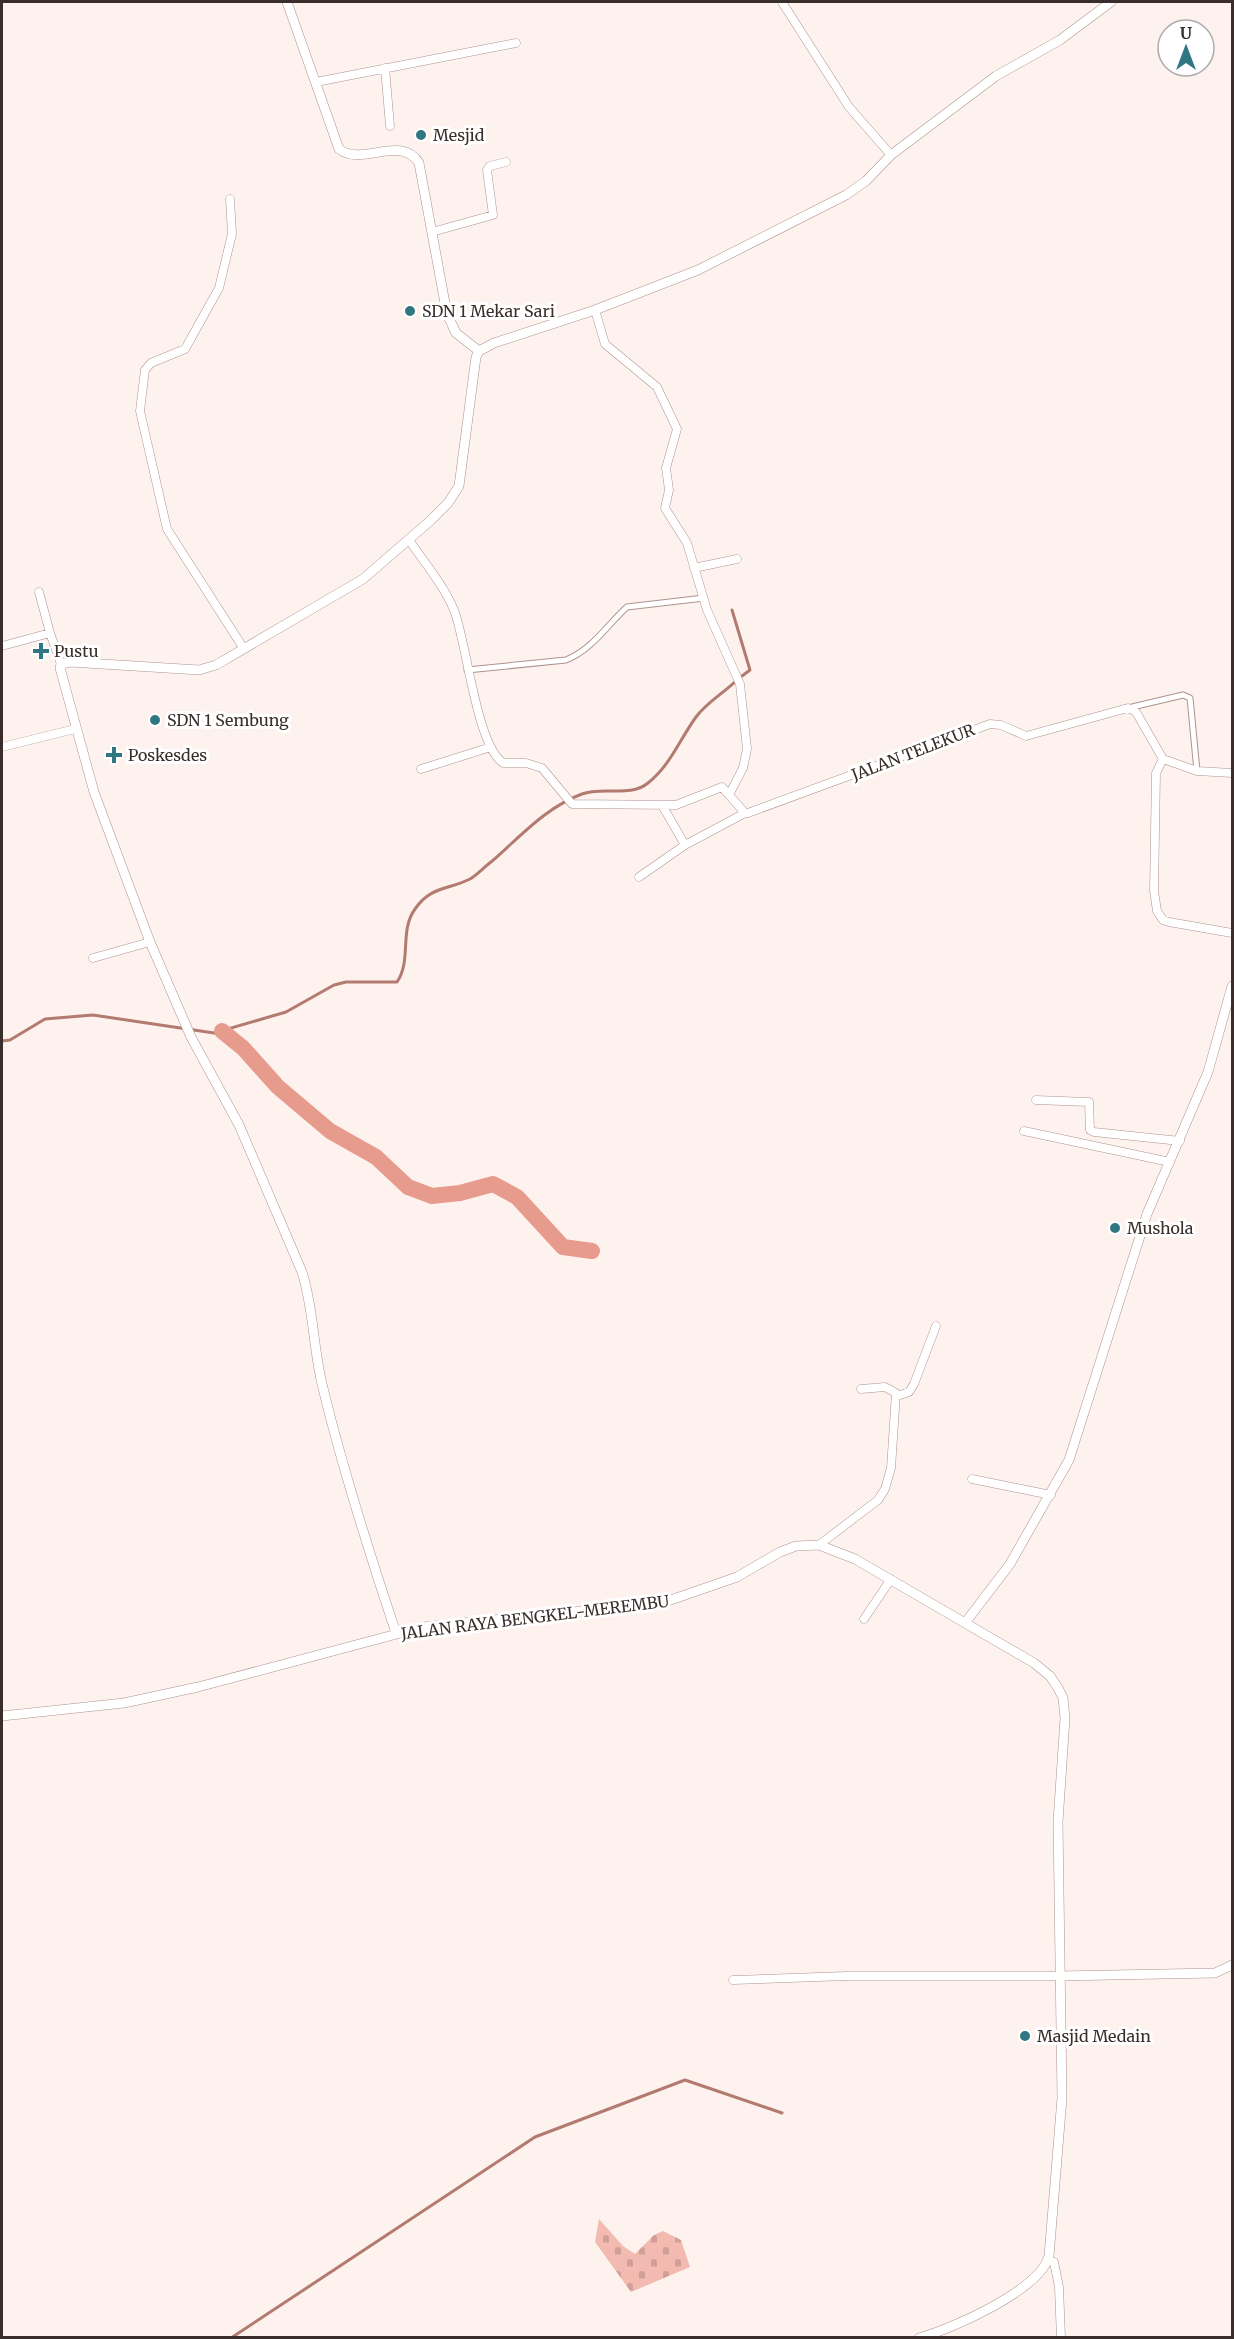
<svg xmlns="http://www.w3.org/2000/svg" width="1234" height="2339" viewBox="0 0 1234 2339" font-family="Merriweather,serif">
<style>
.cemetery{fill:url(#cemetery-stones)}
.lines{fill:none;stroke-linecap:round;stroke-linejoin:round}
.stream{stroke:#b37a70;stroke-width:3}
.river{stroke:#e79b8d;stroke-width:16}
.pedestrian-casing{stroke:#ae938e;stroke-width:7}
.minor-casing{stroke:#ae938e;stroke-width:9}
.tertiary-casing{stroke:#ae938e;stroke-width:10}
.pedestrian{stroke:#fff;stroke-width:5}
.minor{stroke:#fff;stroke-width:8}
.tertiary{stroke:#fff;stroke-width:9}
.poi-dot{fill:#307783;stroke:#fff;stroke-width:2}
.labels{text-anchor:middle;stroke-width:6;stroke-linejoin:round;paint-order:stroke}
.poi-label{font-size:16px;fill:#392e2c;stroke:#fff;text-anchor:start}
.street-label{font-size:16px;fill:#392e2c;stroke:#fff}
</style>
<defs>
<pattern id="cemetery-stones" width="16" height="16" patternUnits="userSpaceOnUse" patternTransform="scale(1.5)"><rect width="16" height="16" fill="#f2bab0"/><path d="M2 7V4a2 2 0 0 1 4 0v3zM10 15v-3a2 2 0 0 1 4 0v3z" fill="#d0a098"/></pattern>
</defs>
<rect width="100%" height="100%" fill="#fef2ef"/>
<path class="cemetery" d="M599,2219L623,2246L635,2254L654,2235L663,2231L681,2240L690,2267L631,2292L595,2242Z"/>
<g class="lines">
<path class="stream" d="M732,610L750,670L742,676
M2,1041L10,1040L45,1019L93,1015L214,1033L286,1012L334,985L346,982H397C412,960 399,931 415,909C431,886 448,890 470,879C477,875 484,867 491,862C519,838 546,807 582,794C603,786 630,798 648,783C670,766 680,739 696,717C706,703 725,692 737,680
M231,2338L535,2137L685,2080L782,2113"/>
<path class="river" d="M222,1031L243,1048L278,1087L330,1131L376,1157L408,1187L432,1196L460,1193L493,1184L517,1197L563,1247L592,1251"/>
<g class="pedestrian-casing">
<path id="pedestrian" d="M467,670L566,660C593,649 607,625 627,607L704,598
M1128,708L1183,695L1190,698L1197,771"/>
</g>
<g class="minor-casing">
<path id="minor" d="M782,2L849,107L891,155
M385,68L390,126
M316,82L516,43
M230,199L232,234L219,288L185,349L151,363L145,370L140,411L167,529L244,649
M432,232L493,215L487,170L490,166L506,162
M595,310L605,344L657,387L677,429L666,468L669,490L665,508L687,543L707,610L740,684L747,749L743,768L730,793
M409,540C424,562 444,586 454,610C467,643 476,744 503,763H526L542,768L572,804L676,805L722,787L745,813H748L990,724L1001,725L1026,736L1128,708L1136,712L1163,759L1197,771L1232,773
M694,568L737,559
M39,592L50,633
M2,646L50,633L61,664
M2,747L75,729
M1163,759L1156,773L1154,891L1157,911L1163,920L1169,922L1232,933
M421,769L491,747
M662,805L685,845
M639,877L685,845L745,813
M93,958L150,942
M1036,1100L1089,1102L1090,1130L1094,1132L1180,1141
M1024,1131L1170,1162
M897,1396L909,1392L914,1384L936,1326
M972,1479L1051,1495
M819,1545L878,1500L885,1489L891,1468L896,1393L885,1387L861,1389
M864,1619L891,1579
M733,1980L846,1976H1059
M1048,2260L1054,2262L1059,2287L1061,2338"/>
</g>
<g class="tertiary-casing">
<path id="tertiary" d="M287,2L339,149C361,167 401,134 419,163L447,314L456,333L479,351L476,357L459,486L448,503L430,521L363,579L216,665L199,670L70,662L61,664L60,668L94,792L150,942L191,1037L239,1125L302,1272C314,1309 313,1350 323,1388C343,1471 369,1552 396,1633
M479,351L494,343L595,310L698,270L846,195L866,181L891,155L996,76L1060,40L1111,2
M965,1623L1010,1564L1069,1460L1147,1214L1208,1072L1232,986
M2,1716L124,1703L198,1687L423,1627L662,1603L737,1577L780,1552L796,1546L819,1545L855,1559L1034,1663L1050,1676L1058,1688L1063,1698L1065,1718L1058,1822L1062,2098L1049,2256C1040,2290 952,2329 919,2338
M1059,1976L1215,1973L1232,1965"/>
</g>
<use href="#pedestrian" class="pedestrian"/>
<use href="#minor" class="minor"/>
<use href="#tertiary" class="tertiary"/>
</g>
<g class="poi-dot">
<circle cx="421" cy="135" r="6"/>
<circle cx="410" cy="311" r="6"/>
<path d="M38 642h6v6h6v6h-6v6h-6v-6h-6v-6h6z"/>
<circle cx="155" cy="720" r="6"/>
<path d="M111 746h6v6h6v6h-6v6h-6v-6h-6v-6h6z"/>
<circle cx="1115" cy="1228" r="6"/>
<circle cx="1025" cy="2036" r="6"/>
</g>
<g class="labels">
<g class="poi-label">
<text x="433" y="141">Mesjid</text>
<text x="422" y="317">SDN 1 Mekar Sari</text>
<text x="54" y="657">Pustu</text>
<text x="167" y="726">SDN 1 Sembung</text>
<text x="128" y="761">Poskesdes</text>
<text x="1127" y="1234">Mushola</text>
<text x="1037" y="2042">Masjid Medain</text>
</g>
<g class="street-label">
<text transform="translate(913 752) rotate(-21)" y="6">JALAN TELEKUR</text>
<text transform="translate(535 1617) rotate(-7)" y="6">JALAN RAYA BENGKEL-MEREMBU</text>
</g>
</g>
<rect width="1234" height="2339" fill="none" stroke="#392e2c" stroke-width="6"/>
<g transform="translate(1186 48)"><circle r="28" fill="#ffffff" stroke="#b0abab" stroke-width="1.5"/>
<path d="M0-4.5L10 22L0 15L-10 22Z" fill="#307783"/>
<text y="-9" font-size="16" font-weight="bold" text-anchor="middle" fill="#392e2c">U</text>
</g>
</svg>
